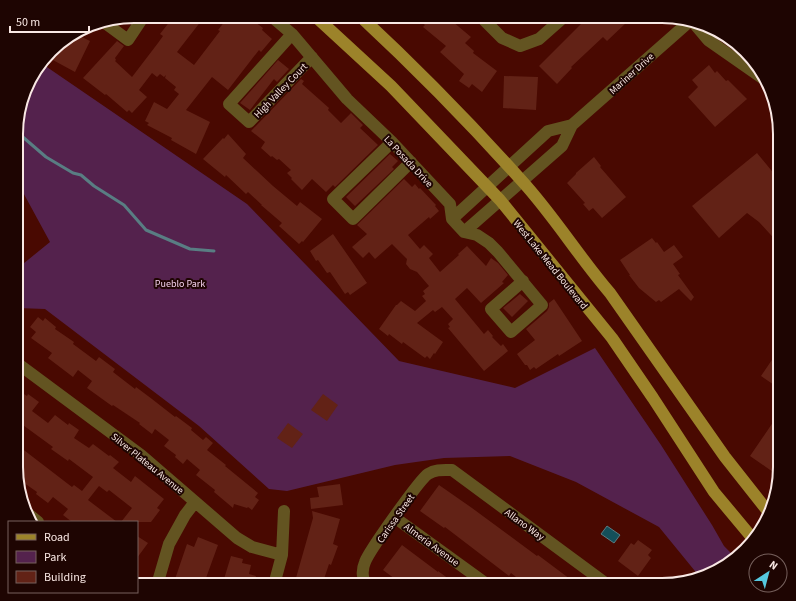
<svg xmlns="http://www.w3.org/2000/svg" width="796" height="601" viewBox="0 0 796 601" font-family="'Source Sans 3',sans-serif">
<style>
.green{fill:#54224d}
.water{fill:#144f5a;stroke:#597d83}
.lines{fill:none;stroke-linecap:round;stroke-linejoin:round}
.stream{stroke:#597d83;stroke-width:3}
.building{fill:#622216}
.minor{stroke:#635421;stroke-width:12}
.major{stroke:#9c832a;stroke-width:12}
.labels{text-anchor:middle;stroke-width:4;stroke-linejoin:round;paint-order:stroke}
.street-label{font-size:10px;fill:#f9e8e4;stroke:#1e0502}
.park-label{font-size:10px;fill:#f5d2ee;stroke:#1e0502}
.rim{fill:none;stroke:#f9e8e4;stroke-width:2}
</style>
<rect width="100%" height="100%" fill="#490901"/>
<path class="green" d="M41,63L247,204L399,361L515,388L595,348L661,445L712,525L724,546L735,557L714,573L699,576L659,527L576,482L510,456L444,458L395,465L287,491L269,489L199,426L45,309L17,308L18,268L50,242L19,185L17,184V118L32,75Z"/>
<path class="water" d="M607,526L620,535L614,543L601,534Z"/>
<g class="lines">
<path class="stream" d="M17,132L46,157L73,173L81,175L94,186L124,205L146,230L190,249L214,251"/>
</g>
<path class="building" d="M174,16H205L177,52L194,65L220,31L218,30L229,16H247L263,28L262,30L272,39L261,52L259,50L228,90L212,77L186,110L210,122L196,154L171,140L172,138L147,125L149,123L145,121L154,102L167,109L179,94L174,90L176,87L165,78L166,75L164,77L160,74L157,77L152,73L139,90L147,97L132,113L129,110L127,112L106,94L105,95L83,78L117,41L124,46L115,58L116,60L115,61L132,77L158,43L163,36L160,34Z
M414,16H446L471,37L465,43L474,51L473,53L497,71L482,92L472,84L469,88L459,81L464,74L440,52L446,46L423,27L425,25Z
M589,16H621L627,22L607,41L603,37L571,67L572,68L557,84L539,66Z
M76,34L90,41L75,72L51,59L55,50L53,49L56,45Z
M278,60L289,69L277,82L274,79L250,110L240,103Z
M709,65L715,73L717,71L726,81L728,80L747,99L715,127L688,97L698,87L692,80Z
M504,76L538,77L536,110L503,108Z
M301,79L304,81L302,84L329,108L328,110L341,123L351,113L363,125L360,128L378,145L335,187L333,185L326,192L312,179L302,190L291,179L292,178L287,173L291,170L279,159L277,160L272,156L271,157L261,148L265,142L251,131Z
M228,134L246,154L243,158L273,186L297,206L300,202L322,219L303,242L302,241L299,244L279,226L282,223L261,205H262L248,192L246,194L226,175L225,177L203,159L223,138L224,139Z
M757,153L780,181V245L759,222L747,213L719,238L692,206Z
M390,154L398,161L392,167L394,169L355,206L346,197Z
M594,157L601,166L600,167L626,197L602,218L593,208L589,211L583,204L585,203L567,183L576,174V173Z
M404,179L412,187L415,184L419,189L420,188L436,205L435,206L439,211L430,219L429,217L408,235L420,249L424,245L433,254L429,258L440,272L459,255L458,254L467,246L486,266L491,258L498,263L508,275L502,282L504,283L481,303L467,288L455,299L484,334L488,330L493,336L492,337L501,346L503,344L508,351L484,371L448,328L450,327L448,324L453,319L442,307L435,312L433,310L417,323L443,342L435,354L434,353L430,359L427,356L425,358L403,342L402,344L389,334L388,336L379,329L396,305H397L401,301L415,311L426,301L422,296L425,294L423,291L429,286L417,272L410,269L406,264L407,259L392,244L375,259L369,252L363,258L352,247L367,234L357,225Z
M333,234L367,283L350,295L348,292L345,294L330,272L327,273L318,260L316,261L310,251Z
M652,238L656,243L657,242L664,252L674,245L683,257L673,264L680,274L678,275L694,297L691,301L679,289L661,302L659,300L656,302L639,288L629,275H630L620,260Z
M520,294L528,301L512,317L503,308Z
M554,299L582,341L559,356L558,354L536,369L534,367L530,370L527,365H525L517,354L535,340L526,329L547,311L549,307V303Z
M38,317L43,321L45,318L56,327L55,329L74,342L73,344L96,361L99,357L115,369L113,372L135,389L136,387L152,399L175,417L176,416L192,428L191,430L203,440L206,437L213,443L207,450L226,465L225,466L258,493L255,497L259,500L252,510L248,507L247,508L234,504L233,508L214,492L215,490L196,475L200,470L187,459L183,464L175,457L176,455L164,446L169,440L155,429L152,434L139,424L140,423L113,405L112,406L87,388L92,381L78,370L73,377L48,358L52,353L31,338L36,332L30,327Z
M780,348V389L761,376Z
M16,389L27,396L28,394L39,402L32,411L48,423L55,415L68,425L69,423L79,430L74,438L89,448L93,444L109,456L110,455L119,462L113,468L131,482L135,476L164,499L157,508L160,510L151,522H121L132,508L109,490L107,492L99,486L88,500L117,522H72L63,515L68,509L53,497L48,503L36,494L37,492L17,478L16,444L72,487L74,485L82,491L93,477L69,459L68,461L51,449L53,447L16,420Z
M323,394L338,405L327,421L311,410Z
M780,412V462L773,472L750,456Z
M288,423L303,434L292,448L277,438Z
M340,484L343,505L311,509L310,498L319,497L317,487Z
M439,485L472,508L537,556L538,555L578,585H526L511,573L509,576L445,527L444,528L420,511Z
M312,511L340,519L333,544L338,546L331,565L329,564L322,585H294L313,518Z
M137,536L148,543L137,558Z
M198,537L218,545L206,578L221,583L220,585H173L187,544L194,547Z
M638,540L652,550L648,555L651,558L638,576L618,561L631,543L634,545Z
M402,545L438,572V571L457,585H403L383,570Z
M231,556L243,559L242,563L251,565L249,574L256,576L253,585H226L227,580L224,579Z"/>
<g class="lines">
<path class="minor" d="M271,16L292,34L347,99L392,142L450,204L452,219L464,232L477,235L489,243L498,252L542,305L511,332L491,309L523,281
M480,16L502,38L520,46L539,39L565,16
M107,21L105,23L128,40L144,16
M692,21L708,40L768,82
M292,34L229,104L249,122L312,57
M392,142L333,199L353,219L411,162
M452,219L548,131L572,125
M464,232L562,146L572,125L690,21
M17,363L141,455L237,538L252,547L282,555
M27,513L38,522
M394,517L488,585
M157,585L169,544L185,515L195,502
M274,585L282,555L284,511
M368,585C361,580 362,569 365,562C369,551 420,479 428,474C436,469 443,470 452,470L608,585"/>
<path class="major" d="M315,16L391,86L500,200L612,338L653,398L714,492L754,540
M360,16C416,68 470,123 522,181C554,216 579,257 610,293L725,457L770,514"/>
</g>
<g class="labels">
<g class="street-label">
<text transform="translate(631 73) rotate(-42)" y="4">Mariner Drive</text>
<text transform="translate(280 90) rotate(-46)" y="4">High Valley Court</text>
<text transform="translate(409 161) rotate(47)" y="4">La Posada Drive</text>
<text transform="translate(551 264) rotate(51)" y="4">West Lake Mead Boulevard</text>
<text transform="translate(148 463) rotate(39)" y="4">Silver Plateau Avenue</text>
<text transform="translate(395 518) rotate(-55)" y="4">Carissa Street</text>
<text transform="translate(525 524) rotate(36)" y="4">Allano Way</text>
<text transform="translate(432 544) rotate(36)" y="4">Almeria Avenue</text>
</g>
<g class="park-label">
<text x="180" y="287">Pueblo Park</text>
</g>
</g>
<path d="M0 0H796V601H0ZM134 23H662A111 111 0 0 1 773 134V467A111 111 0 0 1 662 578H134A111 111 0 0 1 23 467V134A111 111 0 0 1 134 23Z" fill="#1e0502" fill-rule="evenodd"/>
<path class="rim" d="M134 23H662A111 111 0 0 1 773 134V467A111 111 0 0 1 662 578H134A111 111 0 0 1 23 467V134A111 111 0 0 1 134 23Z"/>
<rect x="8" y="521" width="130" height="72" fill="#1e0502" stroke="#76605c"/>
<rect x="16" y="534" width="20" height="6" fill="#9c832a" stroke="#76605c"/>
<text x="44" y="541" font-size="12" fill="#f9e8e4">Road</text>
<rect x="16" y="551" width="20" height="12" fill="#54224d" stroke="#76605c"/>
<text x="44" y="561" font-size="12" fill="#f9e8e4">Park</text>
<rect x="16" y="571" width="20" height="12" fill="#622216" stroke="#76605c"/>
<text x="44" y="581" font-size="12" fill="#f9e8e4">Building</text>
<g transform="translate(768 573) rotate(36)"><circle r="19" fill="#1e0502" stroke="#76605c"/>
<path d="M0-3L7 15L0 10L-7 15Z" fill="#56c9e0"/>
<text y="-6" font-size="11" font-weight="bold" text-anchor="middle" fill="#f9e8e4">N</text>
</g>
<path d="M10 26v6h79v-6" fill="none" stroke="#f9e8e4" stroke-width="2"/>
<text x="16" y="26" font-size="12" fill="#f9e8e4" stroke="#1e0502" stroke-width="3" paint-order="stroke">50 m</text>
</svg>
